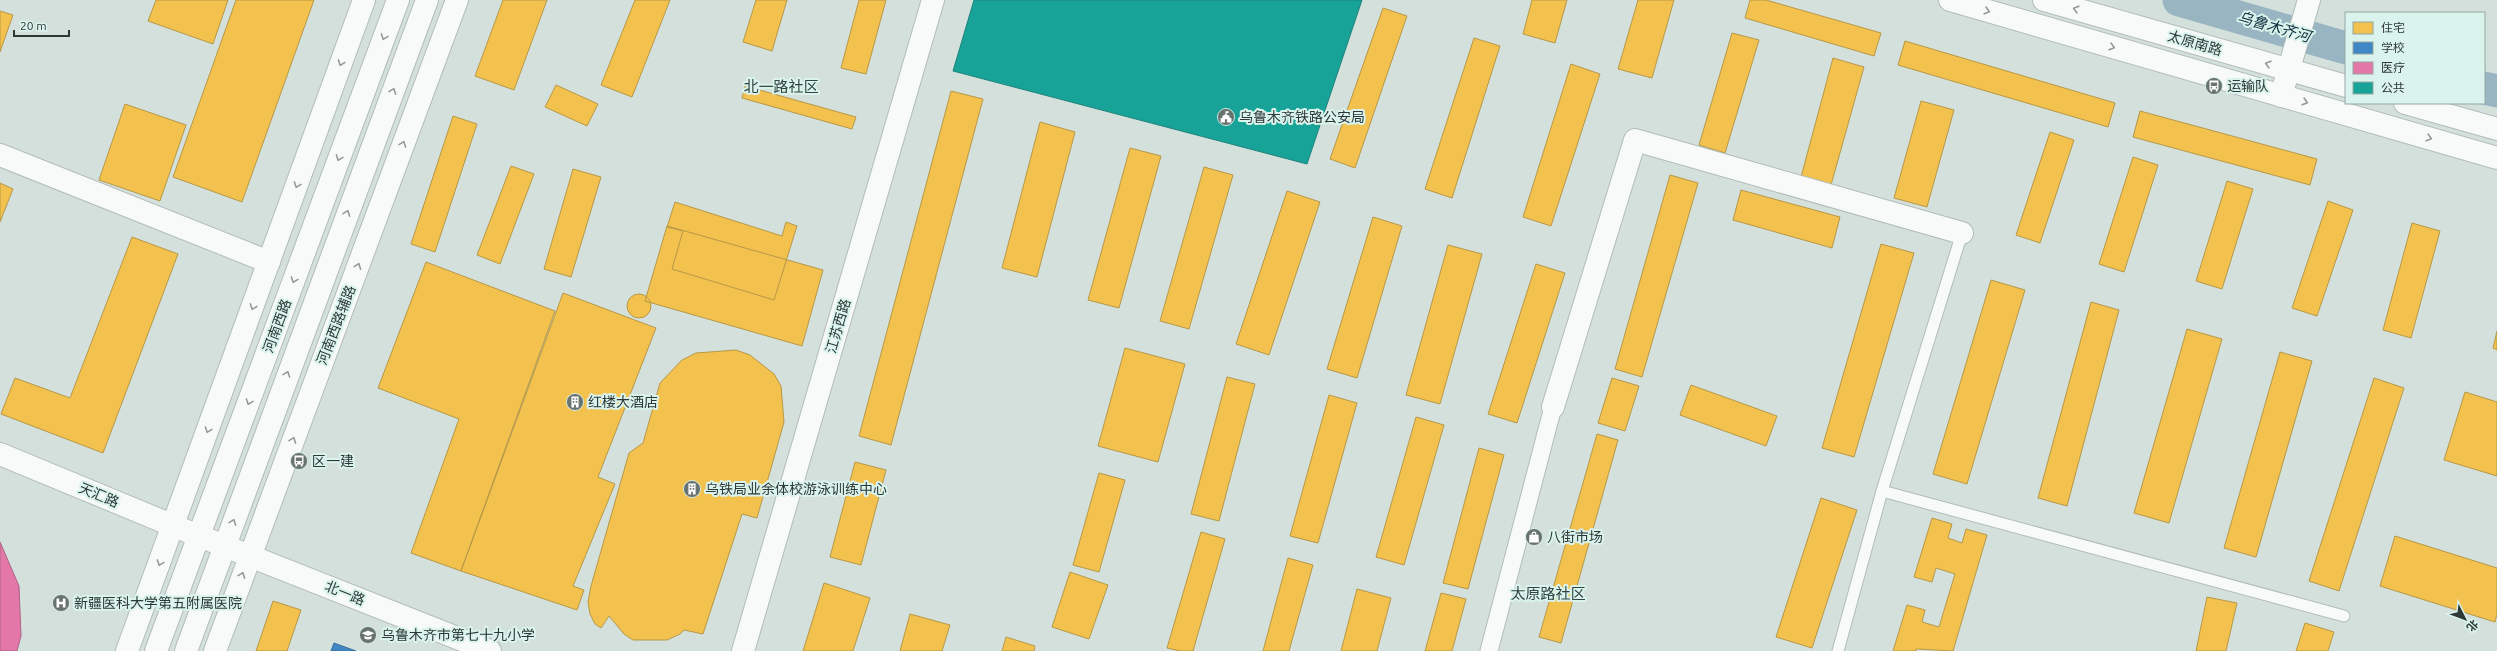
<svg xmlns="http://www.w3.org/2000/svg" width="2497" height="651" viewBox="0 0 2497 651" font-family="Ubuntu,'Noto Sans SC',sans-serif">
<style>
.homes{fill:#f2c14e;stroke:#b79847}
.schools{fill:#3f88c5;stroke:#3a709a}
.health{fill:#e377a8;stroke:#ad6486}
.public{fill:#17a398;stroke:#1e837b}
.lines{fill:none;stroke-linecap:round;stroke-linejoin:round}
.river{stroke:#98b5c1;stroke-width:33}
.service-casing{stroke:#b2bcba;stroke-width:13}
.pedestrian-casing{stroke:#b2bcba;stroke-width:19}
.minor-casing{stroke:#b2bcba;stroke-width:24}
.tertiary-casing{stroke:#b2bcba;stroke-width:24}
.secondary-casing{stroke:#b2bcba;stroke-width:24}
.primary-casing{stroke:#b2bcba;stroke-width:24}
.service{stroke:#f8fafa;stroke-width:11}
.pedestrian{stroke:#f8fafa;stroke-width:17}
.minor{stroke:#f8fafa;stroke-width:22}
.tertiary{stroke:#f8fafa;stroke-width:22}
.secondary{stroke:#f8fafa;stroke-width:22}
.primary{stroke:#f8fafa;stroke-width:22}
.oneway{stroke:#939998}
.labels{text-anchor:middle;stroke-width:4;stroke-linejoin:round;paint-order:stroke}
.street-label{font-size:14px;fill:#2e3836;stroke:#daf3ec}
.poi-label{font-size:14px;fill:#2e3836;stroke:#daf3ec;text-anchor:start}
.water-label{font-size:15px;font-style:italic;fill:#0c2d3c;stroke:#daf3ec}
.neighbourhood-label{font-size:15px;fill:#30453f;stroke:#daf3ec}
</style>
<rect width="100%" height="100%" fill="#d3e0dc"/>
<path class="homes" d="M156,0H228L213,44L148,21Z
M236,0H314L242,202L173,177Z
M503,0H547L514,90L475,76Z
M635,0H670L632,97L601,85Z
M756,0H787L772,51L743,42Z
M859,0H886L866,74L841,68Z
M1089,0H1132L1105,103L1065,93Z
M1181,0H1254L1335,24L1323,64L1175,19Z
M1532,0H1567L1555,43L1523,34Z
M1638,0H1674L1652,78L1618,69Z
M1750,0H1766L1881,33L1874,56L1745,18Z
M1383,8L1407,16L1355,168L1330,159Z
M0,11L13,15L0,52Z
M1732,33L1759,40L1725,153L1699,145Z
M1474,38L1500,46L1452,198L1425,189Z
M1905,41L2115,103L2108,127L1898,65Z
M1833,58L1864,67L1831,185L1801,177Z
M1571,64L1600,74L1551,226L1523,217Z
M556,85L598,104L587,126L545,107Z
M745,86L856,117L852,129L742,98Z
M951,91L983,99L891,445L859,436Z
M1921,101L1954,110L1927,207L1894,198Z
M125,104L186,125L160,201L99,180Z
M2140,111L2317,159L2310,185L2133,137Z
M453,116L477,124L435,252L411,244Z
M1040,122L1075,132L1037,277L1002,268Z
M2050,132L2074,140L2040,243L2016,235Z
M1130,148L1161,156L1119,308L1088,300Z
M2133,157L2158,165L2124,272L2099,264Z
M511,166L534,174L500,264L477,255Z
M1204,167L1233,175L1189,329L1160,321Z
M573,169L601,177L571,277L544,269Z
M1670,175L1698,183L1642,377L1615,369Z
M2227,181L2253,189L2222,289L2196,281Z
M0,183L13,189L0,222Z
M1741,190L1840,217L1832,248L1733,220Z
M1287,191L1320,202L1269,355L1236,344Z
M2328,201L2353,210L2317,316L2292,308Z
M675,202L782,236L786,222L797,226L774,300L672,269L683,231L667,227Z
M1373,217L1402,226L1357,378L1327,369Z
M2412,223L2440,231L2411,338L2383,330Z
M667,226L823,270L802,346L645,301Z
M132,237L178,254L103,453L1,414L15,378L70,398Z
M1881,244L1914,253L1854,457L1822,448Z
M1448,245L1482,254L1440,404L1406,395Z
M426,262L555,311L461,571L411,553L459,419L378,388Z
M1536,264L1565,273L1517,423L1488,414Z
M1991,280L2025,290L1967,484L1933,474Z
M563,293L656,328L598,477L615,484L573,586L584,590L577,610L461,571Z
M627 306a12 12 0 1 1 24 0a12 12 0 1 1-24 0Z
M2091,302L2119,310L2067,506L2038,498Z
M2187,329L2222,339L2169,523L2134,513Z
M2497,331V350L2493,348Z
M1125,348L1185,364L1158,462L1098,446Z
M736,350L750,355L774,374L781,386L784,422L757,518L742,514L703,634L684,630L680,634L667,640H633L624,634L609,616L601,628L595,624L590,614L588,602L591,586L629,453L643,443L660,383L682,360L696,353Z
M2280,352L2312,361L2256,557L2224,548Z
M1227,377L1255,384L1219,521L1191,514Z
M1612,378L1639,386L1625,431L1598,423Z
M2374,378L2404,388L2339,591L2309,581Z
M1691,385L1777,416L1766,446L1680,415Z
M2465,392L2497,402V476L2444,460Z
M1329,395L1357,403L1318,543L1290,536Z
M1416,417L1444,425L1404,565L1376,557Z
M1597,434L1618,440L1561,643L1539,637Z
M1479,448L1504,455L1468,589L1443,583Z
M855,462L886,470L861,565L830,557Z
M1099,473L1125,480L1099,572L1073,565Z
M1821,498L1857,510L1812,648L1776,637Z
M1932,518L1952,524L1948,538L1962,543L1966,529L1987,535L1953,651L1916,649V651H1893L1907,605L1925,610L1922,622L1939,627L1955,574L1936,568L1932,582L1914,577Z
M1201,532L1225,539L1193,651H1180L1167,648Z
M2395,536L2497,568V614L2495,622L2380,586Z
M1288,558L1313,565L1289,651H1263Z
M1070,572L1108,585L1089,639L1052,627Z
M824,583L870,598L853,651H803Z
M1357,589L1391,598L1377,651H1341Z
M1441,593L1466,599L1452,651H1425Z
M2207,597L2237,603L2226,651H2196Z
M273,601L301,610L287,651H256Z
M910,614L950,625L942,651H900Z
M2305,623L2334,632L2328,651H2296Z
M1006,637L1035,646L1034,651H1002Z"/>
<path class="schools" d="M334,643L356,651H331Z"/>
<path class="health" d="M0,542L19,586L21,636L17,651H0Z"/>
<path class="public" d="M974,0H1362L1307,164L953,71Z"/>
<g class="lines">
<path class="river" d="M2179,0L2346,48
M2484,88L2497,91"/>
<g class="service-casing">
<path id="service" d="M1882,491L2344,616
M1838,651L1882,491L1962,233"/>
</g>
<g class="pedestrian-casing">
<path id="pedestrian" d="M1489,651L1553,407"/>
</g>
<g class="minor-casing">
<path id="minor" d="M2281,96L2309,0
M0,155L269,262
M1553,407L1635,140L1962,233"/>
</g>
<g class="tertiary-casing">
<path id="tertiary" d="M0,454L174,526L490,651
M127,651L364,0
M215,651L457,0
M743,651L933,0"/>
</g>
<g class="secondary-casing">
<path id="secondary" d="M1950,0L2497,158
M2044,0L2346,86
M2405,103L2497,129"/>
</g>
<g class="primary-casing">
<path id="primary" d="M156,651L398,0
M186,651L427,0"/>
</g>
<use href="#service" class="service"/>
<use href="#pedestrian" class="pedestrian"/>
<use href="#minor" class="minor"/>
<use href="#tertiary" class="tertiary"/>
<use href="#secondary" class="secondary"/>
<use href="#primary" class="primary"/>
</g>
<defs><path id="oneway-chevron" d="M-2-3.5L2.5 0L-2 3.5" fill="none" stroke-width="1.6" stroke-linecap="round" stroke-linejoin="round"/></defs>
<g class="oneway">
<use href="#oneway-chevron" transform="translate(2076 9) rotate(-164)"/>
<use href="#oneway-chevron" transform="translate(1987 11) rotate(16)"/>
<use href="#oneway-chevron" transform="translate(384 37) rotate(110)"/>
<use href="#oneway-chevron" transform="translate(2112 47) rotate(16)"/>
<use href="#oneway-chevron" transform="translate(341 63) rotate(110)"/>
<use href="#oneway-chevron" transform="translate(2268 64) rotate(-164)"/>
<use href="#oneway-chevron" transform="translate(393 91) rotate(-69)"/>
<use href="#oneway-chevron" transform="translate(2305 102) rotate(16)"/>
<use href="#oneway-chevron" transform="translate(2429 138) rotate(16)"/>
<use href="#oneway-chevron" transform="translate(403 144) rotate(-69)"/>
<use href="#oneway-chevron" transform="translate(339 158) rotate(110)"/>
<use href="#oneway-chevron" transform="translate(297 185) rotate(110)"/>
<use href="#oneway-chevron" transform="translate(347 213) rotate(-69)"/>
<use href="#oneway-chevron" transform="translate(358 266) rotate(-69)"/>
<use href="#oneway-chevron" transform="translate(294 280) rotate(110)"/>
<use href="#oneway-chevron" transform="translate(253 307) rotate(110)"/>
<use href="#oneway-chevron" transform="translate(287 374) rotate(-70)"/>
<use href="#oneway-chevron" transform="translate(249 402) rotate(110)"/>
<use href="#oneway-chevron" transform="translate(208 430) rotate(110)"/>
<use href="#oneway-chevron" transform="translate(293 440) rotate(-69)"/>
<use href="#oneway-chevron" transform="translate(233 522) rotate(-70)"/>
<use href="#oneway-chevron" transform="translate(160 563) rotate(110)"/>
<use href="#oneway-chevron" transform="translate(242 575) rotate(-70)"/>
</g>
<defs>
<g id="bus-disc" transform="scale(0.9)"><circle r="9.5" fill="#687370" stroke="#daf3ec"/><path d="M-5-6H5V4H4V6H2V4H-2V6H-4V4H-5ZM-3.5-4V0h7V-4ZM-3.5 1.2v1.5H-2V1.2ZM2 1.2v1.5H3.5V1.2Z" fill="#fff"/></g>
<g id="civic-disc" transform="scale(0.9)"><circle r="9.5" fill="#687370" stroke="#daf3ec"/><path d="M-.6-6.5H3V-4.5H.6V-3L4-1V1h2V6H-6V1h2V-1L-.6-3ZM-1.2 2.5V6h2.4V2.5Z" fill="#fff"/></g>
<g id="building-disc" transform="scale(0.9)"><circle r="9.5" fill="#687370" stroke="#daf3ec"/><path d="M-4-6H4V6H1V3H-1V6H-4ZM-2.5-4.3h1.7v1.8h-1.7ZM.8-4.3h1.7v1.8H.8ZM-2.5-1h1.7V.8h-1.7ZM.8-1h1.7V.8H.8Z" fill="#fff"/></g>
<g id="shop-disc" transform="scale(0.9)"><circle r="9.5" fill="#687370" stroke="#daf3ec"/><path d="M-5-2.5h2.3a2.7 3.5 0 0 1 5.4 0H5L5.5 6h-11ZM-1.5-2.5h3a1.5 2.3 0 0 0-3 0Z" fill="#fff"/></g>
<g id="hospital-disc" transform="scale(0.9)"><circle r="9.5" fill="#687370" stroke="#daf3ec"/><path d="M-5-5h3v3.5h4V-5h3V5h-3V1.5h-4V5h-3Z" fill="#fff"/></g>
<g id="school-disc" transform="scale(0.9)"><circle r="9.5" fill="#687370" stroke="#daf3ec"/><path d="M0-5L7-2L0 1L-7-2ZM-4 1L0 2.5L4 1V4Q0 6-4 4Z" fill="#fff"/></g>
</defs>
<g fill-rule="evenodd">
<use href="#bus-disc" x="2214" y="86"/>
<use href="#civic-disc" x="1226" y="117"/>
<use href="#building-disc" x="575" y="402"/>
<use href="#bus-disc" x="299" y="461"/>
<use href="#building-disc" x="692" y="489"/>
<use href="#shop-disc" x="1534" y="537"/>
<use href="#hospital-disc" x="61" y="603"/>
<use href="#school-disc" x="368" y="635"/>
</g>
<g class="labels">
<g class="street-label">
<text transform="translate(2195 43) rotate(16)" y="5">太原南路</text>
<text transform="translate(336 325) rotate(-69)" y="5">河南西路辅路</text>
<text transform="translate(277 326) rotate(-70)" y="5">河南西路</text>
<text transform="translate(838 326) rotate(-74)" y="5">江苏西路</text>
<text transform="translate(99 495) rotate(23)" y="5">天汇路</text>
<text transform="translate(345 593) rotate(22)" y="5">北一路</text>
</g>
<g class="poi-label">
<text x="2227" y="91">运输队</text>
<text x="1239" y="122">乌鲁木齐铁路公安局</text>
<text x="588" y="407">红楼大酒店</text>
<text x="312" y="466">区一建</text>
<text x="705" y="494">乌铁局业余体校游泳训练中心</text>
<text x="1547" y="542">八街市场</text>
<text x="74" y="608">新疆医科大学第五附属医院</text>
<text x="381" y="640">乌鲁木齐市第七十九小学</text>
</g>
<g class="water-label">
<text transform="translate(2274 27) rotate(16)" y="5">乌鲁木齐河</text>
</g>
<g class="neighbourhood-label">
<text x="781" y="92">北一路社区</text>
<text x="1548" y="599">太原路社区</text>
</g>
</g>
<rect x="2345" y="12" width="140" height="92" fill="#daf3ec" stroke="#95a8a3"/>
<rect x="2353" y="22" width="20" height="12" fill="#f2c14e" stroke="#95a8a3"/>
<text x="2381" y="32" font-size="12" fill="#2e3836">住宅</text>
<rect x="2353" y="42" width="20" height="12" fill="#3f88c5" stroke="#95a8a3"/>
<text x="2381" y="52" font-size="12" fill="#2e3836">学校</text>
<rect x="2353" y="62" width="20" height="12" fill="#e377a8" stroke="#95a8a3"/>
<text x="2381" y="72" font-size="12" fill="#2e3836">医疗</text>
<rect x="2353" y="82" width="20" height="12" fill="#17a398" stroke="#95a8a3"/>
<text x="2381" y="92" font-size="12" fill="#2e3836">公共</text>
<g transform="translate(2465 619) rotate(132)" stroke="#daf3ec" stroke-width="3" paint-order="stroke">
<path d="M0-3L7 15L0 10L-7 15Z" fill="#2e3836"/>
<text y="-6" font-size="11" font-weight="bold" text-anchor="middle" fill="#2e3836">北</text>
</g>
<path d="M14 30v6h55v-6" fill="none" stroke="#2e3836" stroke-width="2"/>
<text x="20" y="30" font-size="12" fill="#2e3836" stroke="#daf3ec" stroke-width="3" paint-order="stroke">20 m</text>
</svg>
